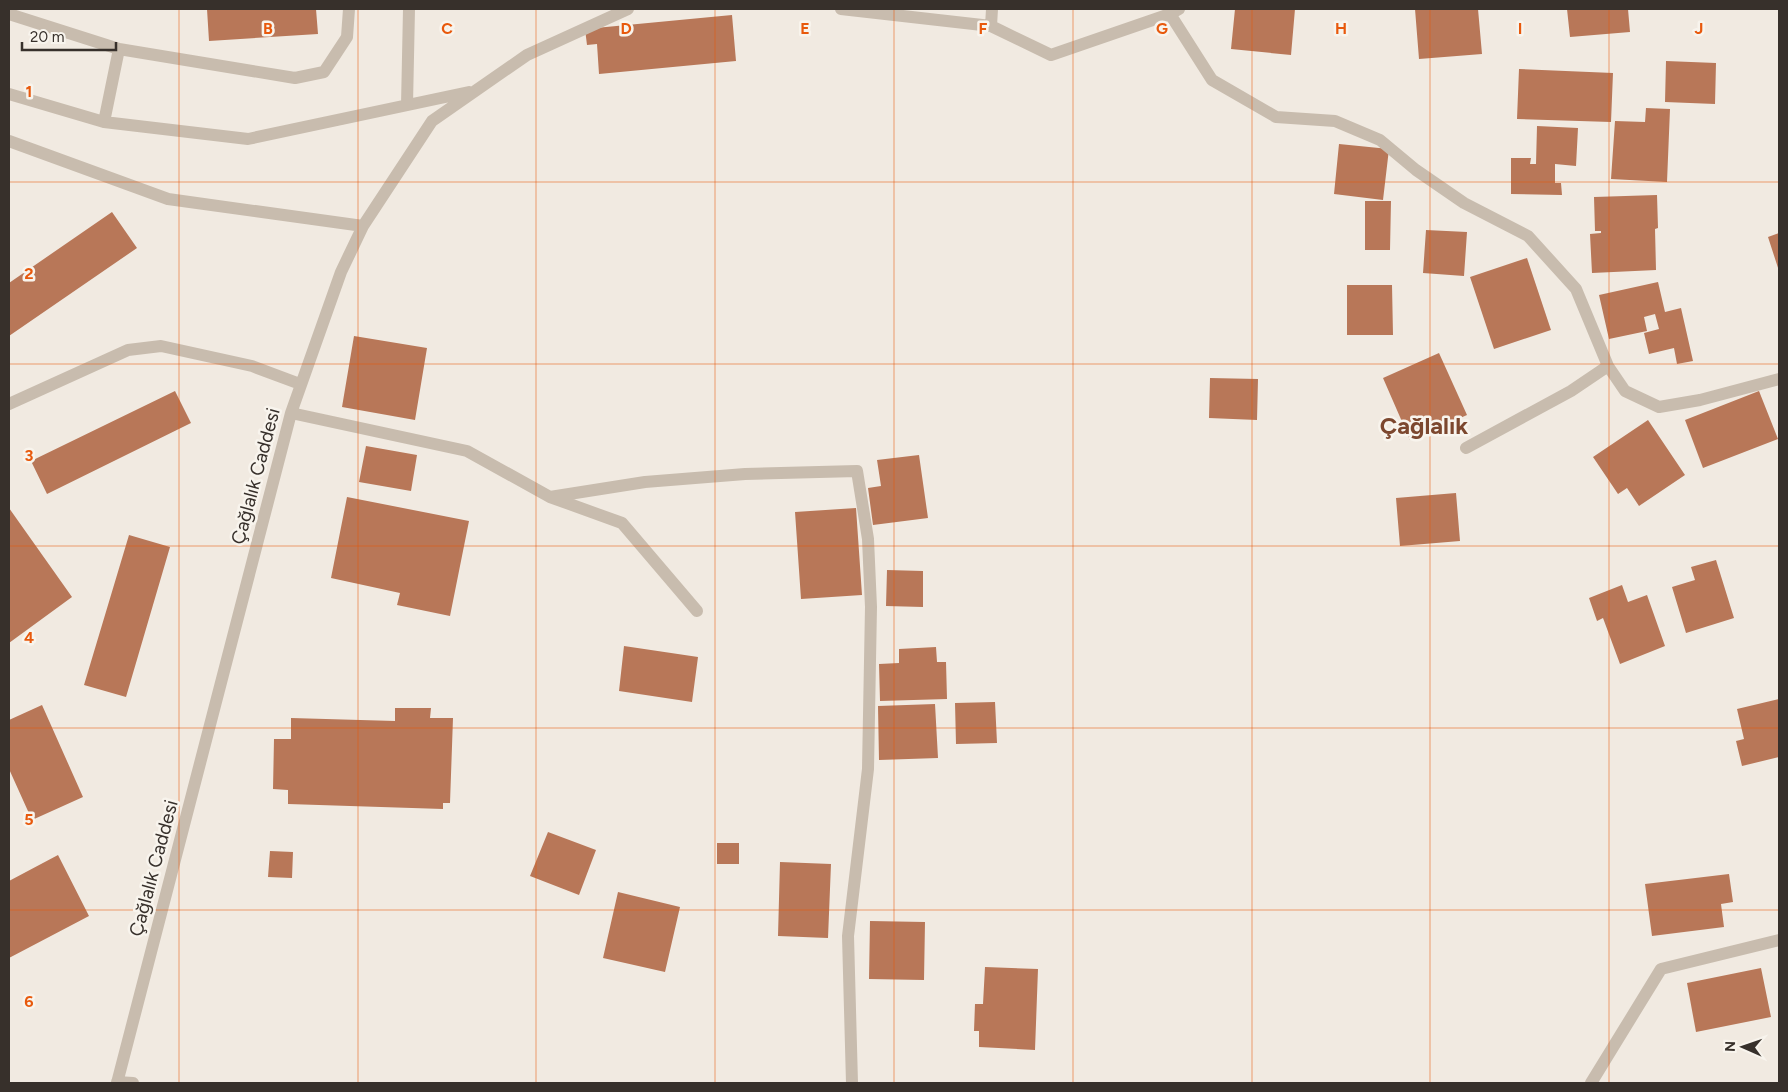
<svg xmlns="http://www.w3.org/2000/svg" width="1788" height="1092" viewBox="0 0 1788 1092" font-family="Figtree,sans-serif">
<style>
.building{fill:#b87758}
.lines{fill:none;stroke-linecap:round;stroke-linejoin:round}
.street{stroke:#c8bcae;stroke-width:12}
.grid{fill:none;stroke:#e8590c;stroke-width:1;stroke-opacity:0.55}
.labels{text-anchor:middle;stroke-width:5;stroke-linejoin:round;paint-order:stroke}
.street-label{font-size:19px;fill:#37302b;stroke:#f8f4ed}
.district-label{font-size:24px;font-weight:bold;fill:#7c472e;stroke:#f8f4ed}
.grid-label{font-size:16px;text-anchor:middle;font-weight:bold;fill:#e8590c;stroke:#f8f4ed;stroke-width:5;stroke-linejoin:round;paint-order:stroke}
</style>
<rect width="100%" height="100%" fill="#f1eae1"/>
<path class="building" d="M207,9H316L318,34L209,41Z
M1235,9H1295L1291,55L1231,49Z
M1415,9H1478L1482,54L1419,59Z
M1567,9H1628L1630,32L1570,37Z
M732,15L736,61L599,74L597,44L587,45L585,29Z
M1666,61L1716,63L1715,104L1665,102Z
M1519,69L1613,73L1611,122L1517,119Z
M1646,108L1670,109L1667,182L1611,179L1615,121L1645,122Z
M1537,126L1578,128L1576,166L1555,164V183H1561L1562,195L1511,194V158H1531L1530,164H1536Z
M1339,144L1389,149L1383,200L1334,194Z
M1657,195L1658,228L1655,229L1656,270L1592,273L1590,234L1601,233V231H1595L1594,197Z
M1365,201H1391L1390,250H1365Z
M112,212L137,248L9,336V283Z
M1426,230L1467,232L1464,276L1423,273Z
M1779,233V271L1768,237Z
M1527,258L1551,330L1494,349L1470,277Z
M1658,282L1665,312L1681,308L1693,361L1677,364L1674,348L1649,354L1644,333L1659,329L1655,314L1644,317L1647,331L1609,339L1599,295Z
M1347,285H1392L1393,335H1347Z
M354,336L427,348L415,420L342,407Z
M1439,353L1467,415L1410,440L1383,378Z
M1210,378L1258,379L1257,420L1209,418Z
M175,391L191,423L47,494L31,461Z
M1759,391L1778,439L1703,468L1685,420Z
M1648,420L1685,475L1639,506L1627,488L1618,494L1593,457Z
M366,446L417,455L411,491L359,482Z
M919,455L928,518L873,525L868,488L881,486L877,460Z
M1456,493L1460,541L1400,546L1396,498Z
M347,497L469,521L450,616L397,605L400,593L331,578Z
M9,508L72,597L9,643Z
M856,508L862,595L801,599L795,512Z
M129,535L170,547L126,697L84,685Z
M1716,560L1734,618L1686,633L1672,587L1695,580L1691,567Z
M887,570L923,571V607L886,606Z
M1622,585L1628,602L1647,595L1665,646L1620,664L1603,618L1597,621L1589,598Z
M624,646L698,657L692,702L619,691Z
M936,647L937,662H946L947,699L880,701L879,664L899,663V649Z
M1779,699V757L1742,766L1736,741L1744,739L1737,709Z
M995,702L997,743L956,744L955,703Z
M935,704L938,758L879,760L878,706Z
M42,705L83,797L32,820L9,769V720Z
M395,708H431L430,718H453L450,803H443V809L288,804V790L273,789L274,739H291V718L395,721Z
M548,832L596,850L579,895L530,876Z
M717,843H739V864H717Z
M270,851L293,852L292,878L268,877Z
M58,855L89,916L9,958V881Z
M780,862L831,864L828,938L778,936Z
M1729,874L1733,902L1721,904L1724,927L1652,936L1645,884Z
M618,892L680,907L665,972L603,958Z
M870,921L925,922L924,980L869,979Z
M985,967L1038,969L1035,1050L979,1047V1031H974L975,1004H983Z
M1761,968L1771,1017L1696,1032L1687,983Z"/>
<g class="lines">
<path class="street" d="M841,9L991,26L1051,55L1170,14L1179,9
M9,14L119,49L295,78L324,72L347,37L349,9
M1170,14L1212,80L1276,117L1335,121L1380,140L1416,170L1464,203L1528,236L1576,289L1608,366L1625,391L1659,407L1700,400L1779,379
M991,26L992,9
M9,94L104,122L248,139L469,92
M407,105L409,9
M104,122L119,49
M9,141L168,199L363,226
M9,404L128,350L161,346L252,366L300,384
M291,413L467,451L550,497L622,523L697,611
M1466,448L1571,391L1608,366
M550,497L645,482L745,474L857,471L868,539L871,607L868,769L848,936L852,1083
M117,1082L133,1083
M117,1083L291,413L341,272L363,226L432,121L527,55L628,9
M1591,1083L1661,969L1779,940"/>
</g>
<path class="grid" d="M179,9V1083M358,9V1083M536,9V1083M715,9V1083M894,9V1083M1073,9V1083M1252,9V1083M1430,9V1083M1609,9V1083M9,182H1779M9,364H1779M9,546H1779M9,728H1779M9,910H1779"/>
<g class="labels">
<g class="street-label">
<text transform="translate(255 476) rotate(-75)" y="7">Çağlalık Caddesi</text>
<text transform="translate(153 868) rotate(-75)" y="7">Çağlalık Caddesi</text>
</g>
<g class="district-label">
<text x="1424" y="434">Çağlalık</text>
</g>
</g>
<g class="grid-label">
<text x="268" y="34">B</text>
<text x="447" y="34">C</text>
<text x="626" y="34">D</text>
<text x="805" y="34">E</text>
<text x="983" y="34">F</text>
<text x="1162" y="34">G</text>
<text x="1341" y="34">H</text>
<text x="1520" y="34">I</text>
<text x="1699" y="34">J</text>
<text x="29" y="97">1</text>
<text x="29" y="279">2</text>
<text x="29" y="461">3</text>
<text x="29" y="643">4</text>
<text x="29" y="825">5</text>
<text x="29" y="1007">6</text>
</g>
<rect width="1788" height="1092" fill="none" stroke="#37302b" stroke-width="20"/>
<g transform="translate(1743 1047) rotate(272)" stroke="#f8f4ed" stroke-width="4" paint-order="stroke">
<path d="M0-4L9 19L0 12L-9 19Z" fill="#37302b"/>
<text y="-8" font-size="14" font-weight="bold" text-anchor="middle" fill="#37302b">N</text>
</g>
<path d="M22 42v8h94v-8" fill="none" stroke="#37302b" stroke-width="2.5"/>
<text x="30" y="42" font-size="15" fill="#37302b" stroke="#f8f4ed" stroke-width="4" paint-order="stroke">20 m</text>
</svg>
